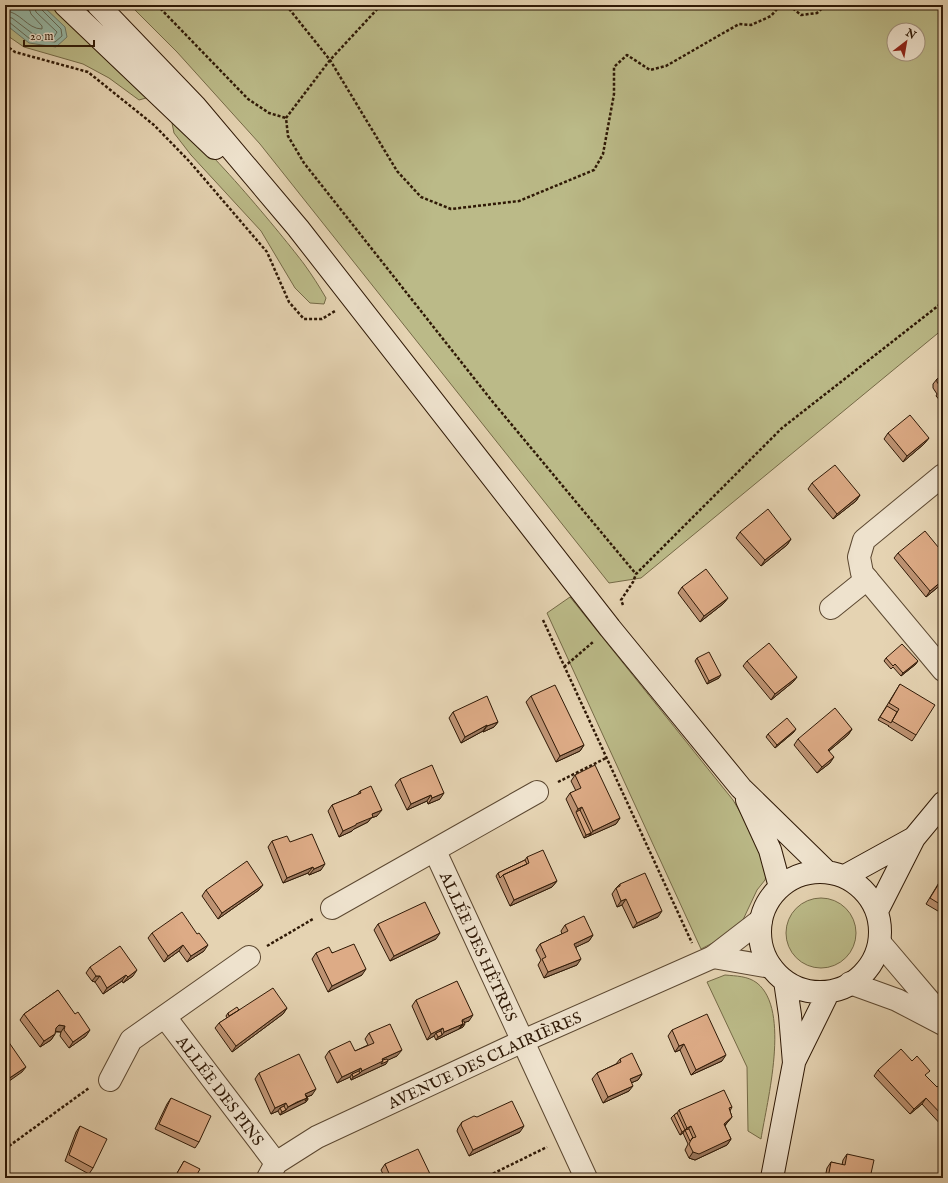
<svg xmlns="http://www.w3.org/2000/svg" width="948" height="1183" viewBox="0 0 948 1183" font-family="'IM FELL English',serif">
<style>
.green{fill:#bbba88;stroke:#756a47;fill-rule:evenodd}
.water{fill:#97b9a7;stroke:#6d7967}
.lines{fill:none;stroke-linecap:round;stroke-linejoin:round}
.shore{stroke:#636956;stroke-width:1}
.minor-casing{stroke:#5c4831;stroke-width:24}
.tertiary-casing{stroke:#5c4831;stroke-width:24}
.secondary-casing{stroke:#2f1906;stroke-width:24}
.path{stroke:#2f1906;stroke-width:2.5;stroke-dasharray:3 2;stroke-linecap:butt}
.minor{stroke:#eee2cd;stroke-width:22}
.tertiary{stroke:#eee2cd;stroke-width:22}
.secondary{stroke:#eee2cd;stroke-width:22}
.wall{fill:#be9373;stroke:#2f1906}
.shaded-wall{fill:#9b785e;stroke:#2f1906}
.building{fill:#ddab86;stroke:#2f1906}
.labels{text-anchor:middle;stroke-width:3;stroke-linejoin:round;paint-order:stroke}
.street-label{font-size:16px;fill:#2f1906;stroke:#eee2cd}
</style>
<rect width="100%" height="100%" fill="#e5d3b2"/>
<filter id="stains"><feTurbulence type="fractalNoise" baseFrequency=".005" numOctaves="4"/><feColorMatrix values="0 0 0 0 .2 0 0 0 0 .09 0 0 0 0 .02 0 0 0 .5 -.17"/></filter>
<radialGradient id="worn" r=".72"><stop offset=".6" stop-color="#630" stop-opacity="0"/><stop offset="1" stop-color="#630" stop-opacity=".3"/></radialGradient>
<path class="green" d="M5,5H57L147,93L146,98L139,100L109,78L83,64L24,47L5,34Z
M130,5H943V329L641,578L609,583L260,144L177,52ZM894,30H918V54H894Z
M172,123C195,128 286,240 304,264C312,275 319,286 326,298L324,304L310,303L295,288L261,231L191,155L174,133Z
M570,597L733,800L750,829L768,867L765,880L757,890L741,924L726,936L701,949L547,613Z
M786 933a35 35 0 1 1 70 0a35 35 0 1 1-70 0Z
M725,975C736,976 748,976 757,983C791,1010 767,1101 761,1139L748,1131L747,1067L707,982Z"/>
<path class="water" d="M5,5H42L65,27L67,37L56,47L29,43L5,24Z"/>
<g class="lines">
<path class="shore" d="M5,11C20,11 27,29 42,29V26L31,14L28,5
M5,17L12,18L33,34L54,37L57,32L36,12L34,5
M5,22H9L30,39L55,42L62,36L61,29L41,9L40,5"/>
<g class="minor-casing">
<g id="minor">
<path d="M943,475L864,540L859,557L862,573L943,670"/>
<path d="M831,608L867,579"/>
<path id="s1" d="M435,851L586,1178"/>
<path d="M332,908L537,792"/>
<path d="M713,957L771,967"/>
<path id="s2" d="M165,1017L276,1163"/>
<path d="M110,1080L131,1040L249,957"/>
<path id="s3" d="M268,1178L276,1163L317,1137L523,1041L713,957L761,920"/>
</g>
</g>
<g class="tertiary-casing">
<path id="tertiary" d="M880,943L943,1017
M850,983L897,1000L943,1024"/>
</g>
<g class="secondary-casing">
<path id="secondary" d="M65,5L215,148
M98,5L195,106L298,228L610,628L741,788L826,871
M747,800L770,850L780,887
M760 932a60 60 0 1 1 120 0a60 60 0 1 1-120 0Z
M845,876L914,838
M877,911L914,838L943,803
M794,1062L828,993
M772,1178L794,1063L790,1015L785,981"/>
</g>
<path class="path" d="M157,5L248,99L269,113L286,118
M286,5L330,60L397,171L421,197L451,209L519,201L594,170L603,154L614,94V67L627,55L650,70L666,66L739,24L751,25L771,16L777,9L790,6L801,15L817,13L826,5
M381,5L330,60L286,118L288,136L304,163L492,401L636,574
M5,45L15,52L88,72L154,125L189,161L267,252L289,302L304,319H322L335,311
M623,605L621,600L633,582L636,574L782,428L943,302
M543,620L692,943
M564,667L593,642
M558,782L606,758
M267,946L313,919
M5,1149L89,1088
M484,1178L547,1147"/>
<use href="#minor" class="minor"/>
<use href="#tertiary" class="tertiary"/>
<use href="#secondary" class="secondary"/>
</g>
<path class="wall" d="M943,374V404L936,396L937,394L933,388V384L937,379Z
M888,433L929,438L924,444L903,462L884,439Z
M812,483L860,495L856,501L833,519L808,489Z
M740,532L791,539L787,545L761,566L736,538Z
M898,553L943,583L926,597L894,558Z
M682,587L728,598L723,604L700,622L678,593Z
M697,658L719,678L707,684L695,661Z
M886,658L916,664L901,676L893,667L891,669L884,661Z
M747,661L797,677L793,682L771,700L743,666Z
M900,684L916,735L912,741L888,726H889L878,720Z
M531,696L584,745L580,751L556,762L526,702Z
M453,712L498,722L494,727L483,732V731L461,743L449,718Z
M852,729L848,735L829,751L830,763L817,773L794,745L798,739Z
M794,732L775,748L766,737L768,734Z
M575,775L620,818L616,824L584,838L566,799L570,793L576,791L571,781Z
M400,779L440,799L428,804L427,801L407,810L395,785Z
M360,791L377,816L371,818L368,822L354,829L352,831L339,837L328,811L332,805L357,795Z
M272,841L321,870L309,875L308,873L283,883L268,847Z
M527,857L557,881L552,887L510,906L496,876L498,873L525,860Z
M943,876V914L926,904Z
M620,884L658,917L633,928L622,905L617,907L612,894L616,888Z
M206,890H259L218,919L202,896Z
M378,924L436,939L390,961L374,930Z
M565,925L593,935L589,941L576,947L577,965L544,978L538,965L541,960L536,950L540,944L562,934L561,931Z
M152,933L204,951L187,962L179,951L164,962L148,938Z
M331,952L334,953L362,975L328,992L312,959L316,953Z
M90,967L133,976L123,983L122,981L103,994L95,982L92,981L86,973Z
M58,990L86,1036L69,1048L60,1036L61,1032H55V1034L51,1040L40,1047L20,1020L24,1014Z
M416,1000L469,1021L465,1022L463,1027L436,1040L434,1036L427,1040L412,1006Z
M287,1008L283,1014L232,1052L215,1028L219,1023L227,1018L226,1016L228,1013L239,1010Z
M672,1030L722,1061L691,1075L680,1050L675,1052L668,1036Z
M369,1033L397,1056L387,1060L386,1064L351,1080L350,1077L337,1083L325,1057L329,1051H355L368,1045L365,1039Z
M620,1059L642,1074L638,1080L631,1083L629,1091L603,1103L592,1079L597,1073L616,1064Z
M878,1070L926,1076L937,1087L943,1082V1127L922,1104L910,1114L874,1076Z
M259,1073L312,1095L307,1097L308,1099L306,1102L280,1115L278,1111L271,1114L255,1079Z
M171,1098L199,1142L195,1148L155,1129L167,1104Z
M732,1107L730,1111L732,1117L727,1123L725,1126L731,1139L727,1145L695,1160L689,1158L685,1150L688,1144L683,1133L680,1135L671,1118L674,1115L677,1113L679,1110Z
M462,1122L520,1132L469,1156L457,1131L458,1128Z
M80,1126L93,1168L89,1174L65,1161L76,1132Z
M847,1154L870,1178H825L827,1168L831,1162L842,1165L843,1160Z
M184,1161L195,1178H173L175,1175H176Z
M385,1164L429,1178H385L381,1170Z"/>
<path class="shaded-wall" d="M929,438L924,444L903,462L907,456Z
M860,495L856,501L833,519L837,514Z
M791,539L787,545L761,566L765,560Z
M943,580V583L926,597L930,591Z
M728,598L723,604L700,622L704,616Z
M918,661L916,664L901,676L903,673Z
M721,675L719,678L707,684L709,681Z
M797,677L793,682L771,700L775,694Z
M498,722L494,727L483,732L487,726Z
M487,725L483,731L461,743L465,737Z
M796,729L794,732L775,748L777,745Z
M852,729L848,735L824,755L828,750Z
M584,745L580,751L556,762L560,756Z
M834,757L830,763L817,773L822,767Z
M444,793L440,799L428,804L432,798Z
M431,795L427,801L407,810L411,804Z
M582,807L578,813L576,812L578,809Z
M382,810L377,816L371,818L368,822L354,829L352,831L339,837L343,831L372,814Z
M620,818L616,824L589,836L593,831Z
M591,833L589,836L584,838L586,835Z
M325,864L321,870L309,875L314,869Z
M313,867L308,873L283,883L287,878Z
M557,881L552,887L510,906L514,900Z
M263,885L259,890L218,919L222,913Z
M626,899L622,905L617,907L621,901Z
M662,911L658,917L633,928L637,923Z
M440,933L436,939L390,961L394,956Z
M593,935L589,941L570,950L574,944Z
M183,945L179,951L164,962L168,956Z
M208,945L204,951L187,962L191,956Z
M581,959L577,965L544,978L548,972Z
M366,969L362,975L328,992L332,986Z
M137,970L133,976L123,983L128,977Z
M126,975L122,981L103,994L107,988Z
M96,976H100L95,982L92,981Z
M287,1008L283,1014L232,1052L236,1046Z
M473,1015L469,1021L460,1024L462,1020Z
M463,1024L459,1029L436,1040L438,1037L442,1035L444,1032Z
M465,1024L463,1027L459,1029L461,1026Z
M59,1025L65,1026L61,1032L54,1031L56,1028Z
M443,1028L438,1034L436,1033L434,1036L427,1040L431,1034Z
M90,1030L86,1036L69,1048L73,1042Z
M55,1034L51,1040L40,1047L44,1041Z
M684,1044L680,1050L675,1052L679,1046Z
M402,1050L397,1056L382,1063L388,1061L386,1064L351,1080L353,1077L360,1073L362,1071L382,1059Z
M726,1055L722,1061L691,1075L696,1070Z
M26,1067L22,1072L5,1084V1081Z
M361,1068L357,1074H352L350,1077L337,1083L342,1077Z
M642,1074L638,1080L626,1085L630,1079Z
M633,1086L629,1091L603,1103L608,1097Z
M316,1089L312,1095L304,1098L305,1094Z
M307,1098L308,1099L306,1102L280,1115L282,1112L286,1110L288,1107Z
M926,1098L922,1104L910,1114L914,1109Z
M286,1103L282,1109L280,1108L278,1111L271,1114L275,1108Z
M732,1117L727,1123L720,1130L724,1124Z
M524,1126L520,1132L469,1156L473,1150Z
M691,1126L686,1132L685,1130L683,1133L680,1135L682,1132L685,1130L687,1128Z
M731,1139L727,1145L695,1160L689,1158L693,1152Z"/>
<path class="building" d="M943,374V393L940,390L942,389L937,382V379Z
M910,415L929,438L907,456L888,433Z
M835,465L860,495L837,514L812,483Z
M768,509L791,539L765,560L740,532Z
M925,531L943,553V580L930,591L898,553Z
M706,569L728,598L704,616L682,587Z
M769,643L797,677L775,694L747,661Z
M902,644L918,661L903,673L895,664L893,666L886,658Z
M709,652L721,675L709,681L697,658Z
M900,684L935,705L916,735L892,721L899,709L889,703Z
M555,685L584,745L560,756L531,696Z
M487,696L498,722L487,726V725L465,737L453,712Z
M887,706L897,712L891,723L880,717Z
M835,708L852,729L828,750L834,757L822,767L798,739Z
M787,718L796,729L777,745L768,734Z
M432,765L444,793L432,798L431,795L411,804L400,779Z
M595,765L620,818L593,831L582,807L578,809L570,793L581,788L575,775Z
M371,786L382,810L372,814L373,817L356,824V825L343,831L332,805L361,793L360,791Z
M580,810L591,833L586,835L576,812Z
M312,834L325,864L314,869L313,867L287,878L272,841L287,836L290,842Z
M543,850L557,881L514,900L503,875L529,863L527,857Z
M525,860L527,864L503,875L500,878L498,873Z
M247,861L263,885L222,913L206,890Z
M645,873L662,911L637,923L626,899L621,901L616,888L620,886V884Z
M943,877V906L930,898Z
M425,902L440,933L394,956L378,924Z
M182,912L197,934L199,933L208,945L191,956L183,945L168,956L152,933Z
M584,916L593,935L574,944L581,959L548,972L542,959L546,957L540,944L568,931L565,925Z
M354,944L366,969L332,986L316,953L329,947L332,953Z
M120,946L137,970L128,977L126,975L107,988L100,976H96L90,967Z
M457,981L473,1015L462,1020L463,1024L444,1032L443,1028L431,1034L416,1000Z
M273,988L287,1008L236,1046L219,1023Z
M58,990L75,1014L78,1012L90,1030L73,1042L64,1030L65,1026L59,1025L56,1028L55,1034L44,1041L24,1014Z
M237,1007L239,1010L229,1016L228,1013Z
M707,1014L726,1055L696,1070L684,1044L679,1046L672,1030Z
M462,1021H464L465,1024L461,1026L463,1024Z
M390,1024L402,1050L382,1059L383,1061L362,1071L361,1068L342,1077L329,1051L350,1041L355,1051L374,1043L369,1033Z
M441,1031L442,1035L438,1037L436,1033Z
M8,1041L26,1067L5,1081V1043Z
M901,1049L912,1061L917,1056L930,1071L925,1075L937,1087L943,1082V1116L926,1098L914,1109L878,1070Z
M632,1053L642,1074L630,1079L633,1086L608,1097L597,1073L621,1062L620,1059Z
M299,1054L316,1089L305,1094L307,1098L297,1102L288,1107L286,1103L275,1108L259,1073Z
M387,1059L388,1061L381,1064L383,1061L382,1060Z
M359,1071L360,1073L353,1077L352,1074Z
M724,1090L732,1107L729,1108L732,1117L724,1124L731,1139L699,1154L693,1152L689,1144L692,1138L696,1137L691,1126L687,1128L679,1110Z
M306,1095L308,1099L305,1101L307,1098L306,1096Z
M171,1098L211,1116L199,1142L159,1124Z
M512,1101L524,1126L473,1150L461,1125L462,1122L474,1116L477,1117Z
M284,1106L286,1110L282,1112L280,1108Z
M677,1113L685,1130L682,1132L674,1115Z
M80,1126L107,1139L93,1168L69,1155Z
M689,1129L693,1138L690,1141L685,1130Z
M418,1149L431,1176L427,1178H391L385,1164Z
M847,1154L874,1160L870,1178H828L831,1162L845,1165Z
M184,1161L200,1169L195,1178H173L175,1175H176Z
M66,1176L71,1178H65Z"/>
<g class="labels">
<g class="street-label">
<text dy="6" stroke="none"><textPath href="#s1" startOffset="105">ALLÉE DES HÊTRES</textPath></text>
<text dy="6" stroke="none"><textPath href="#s3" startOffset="250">AVENUE DES CLAIRIÈRES</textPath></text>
<text dy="6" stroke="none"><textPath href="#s2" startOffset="92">ALLÉE DES PINS</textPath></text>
</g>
</g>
<rect width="948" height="1183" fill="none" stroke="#e5d3b2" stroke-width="20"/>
<rect x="6" y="6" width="936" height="1171" fill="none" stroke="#2f1906" stroke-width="2"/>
<rect x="10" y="10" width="928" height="1163" fill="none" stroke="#2f1906"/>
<g transform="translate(906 42) rotate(31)"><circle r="19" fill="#eee2cd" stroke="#a2927d"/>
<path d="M0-3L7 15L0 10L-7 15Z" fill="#8f2418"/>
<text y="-6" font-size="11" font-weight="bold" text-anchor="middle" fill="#2f1906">N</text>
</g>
<path d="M24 40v6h70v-6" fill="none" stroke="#2f1906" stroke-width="2"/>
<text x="30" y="40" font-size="12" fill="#2f1906" stroke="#eee2cd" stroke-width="3" paint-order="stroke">20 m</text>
<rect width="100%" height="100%" filter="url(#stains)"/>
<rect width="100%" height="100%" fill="url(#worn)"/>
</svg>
